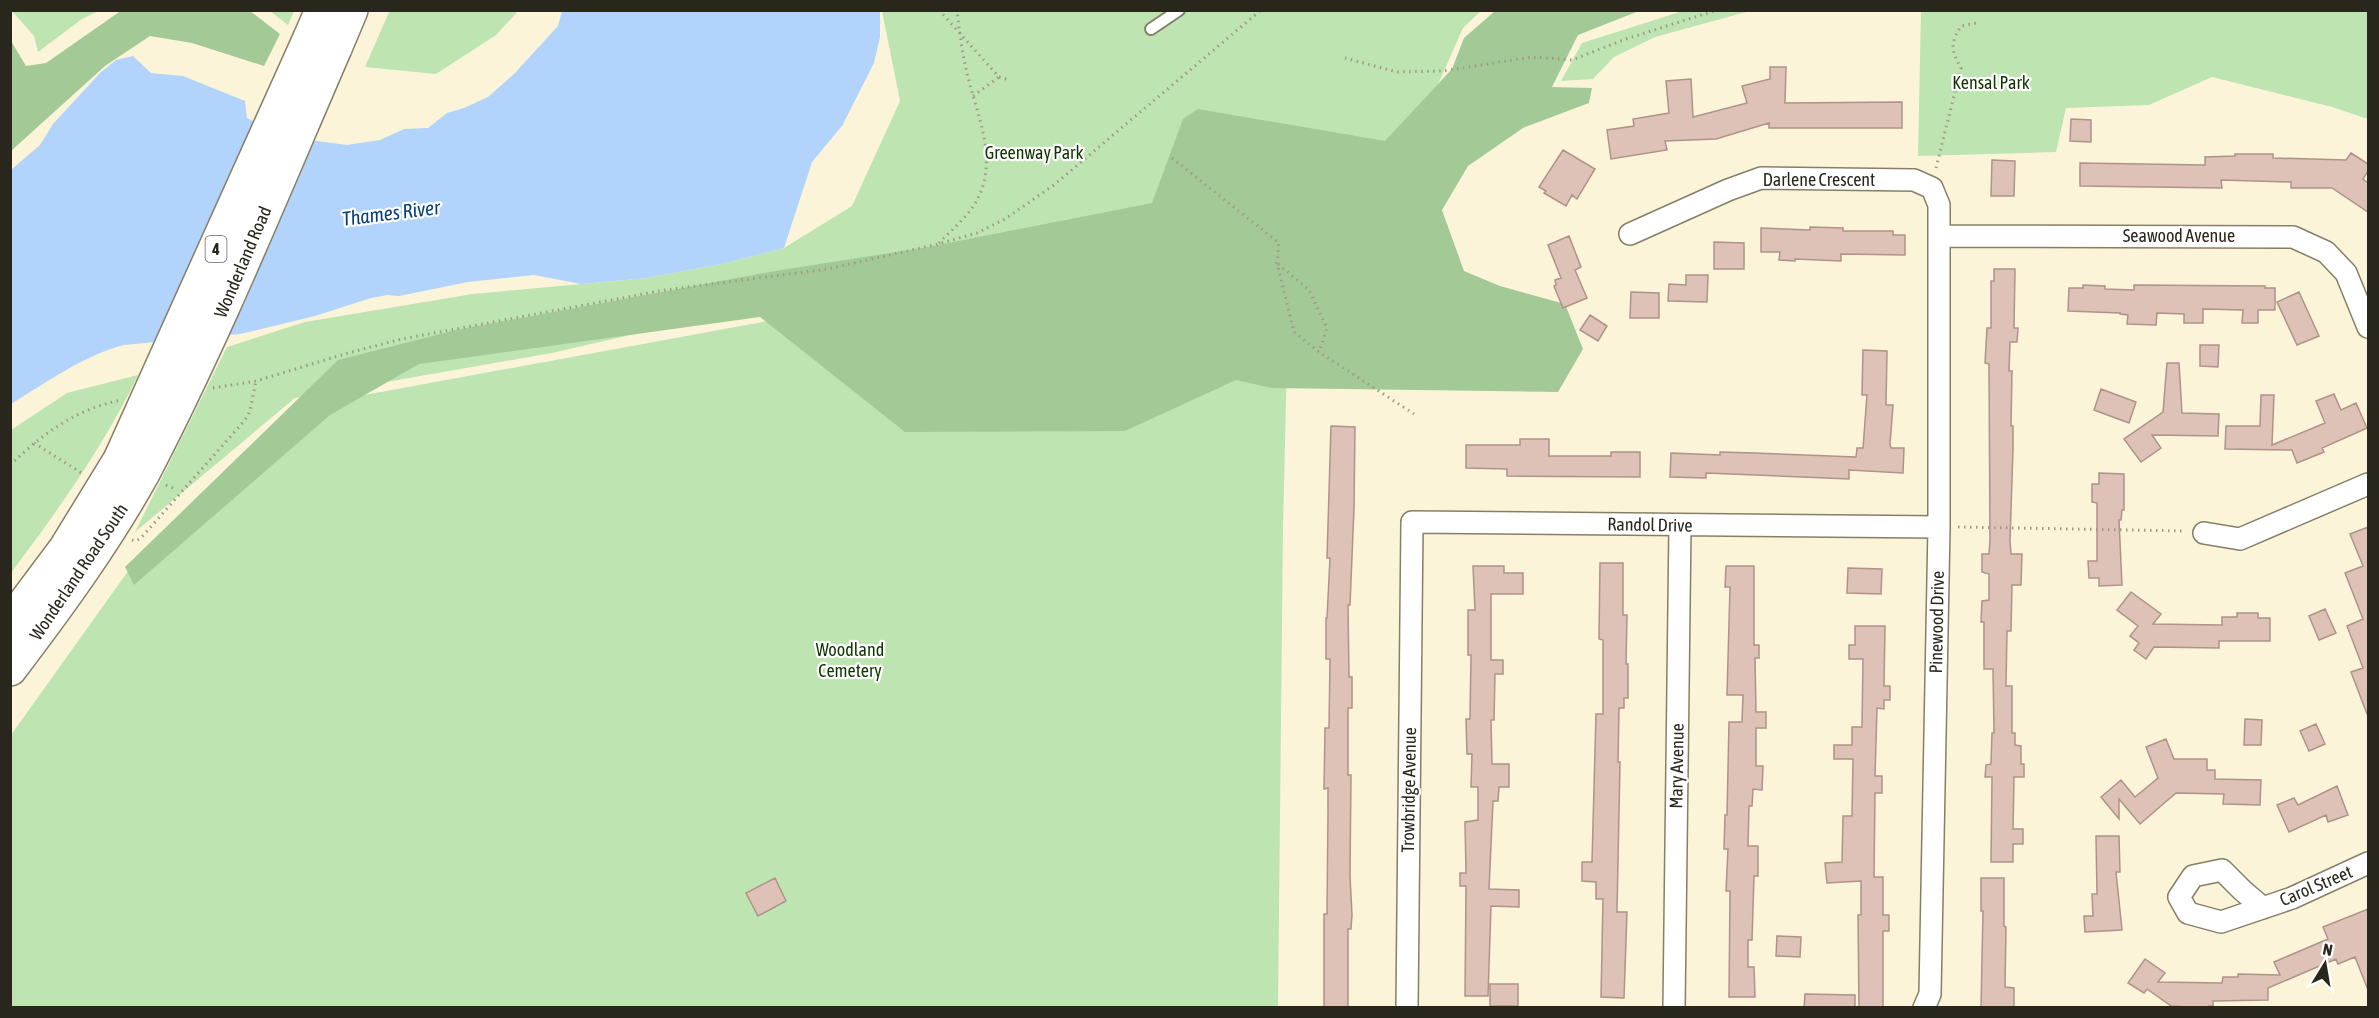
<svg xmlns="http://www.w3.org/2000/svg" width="2379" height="1018" viewBox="0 0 2379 1018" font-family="'Asap Condensed',sans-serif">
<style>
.green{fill:#bde4b1}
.forest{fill:#a3ca96}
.water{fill:#b2d3fb}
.building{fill:#dec2b7;stroke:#ae9388;stroke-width:1.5}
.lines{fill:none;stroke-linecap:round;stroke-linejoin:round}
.lane-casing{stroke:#867f67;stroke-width:14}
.street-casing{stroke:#867f67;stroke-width:24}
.primary-casing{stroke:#867f67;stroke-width:36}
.path{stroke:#9f9a87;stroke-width:3;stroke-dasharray:1.5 4.5;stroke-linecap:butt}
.lane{stroke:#fff;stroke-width:10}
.street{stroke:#fff;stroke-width:21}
.primary{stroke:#fff;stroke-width:33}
.primary-bridge-casing{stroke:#867f67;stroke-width:36;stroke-linecap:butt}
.primary-bridge{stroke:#fff;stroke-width:33}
.labels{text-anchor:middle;stroke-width:4.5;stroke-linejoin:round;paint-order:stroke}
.shield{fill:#fff;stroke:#696760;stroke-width:1.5}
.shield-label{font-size:16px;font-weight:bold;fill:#29261c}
.park-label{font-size:18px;fill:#0f3400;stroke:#fff}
.street-label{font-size:18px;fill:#29261c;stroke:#fff}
.water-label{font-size:20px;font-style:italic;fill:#05407a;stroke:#fff}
</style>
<rect width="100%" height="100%" fill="#fbf4d9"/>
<path class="green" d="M390,10H518V11L496,35L436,74L365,67Z
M1686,10L1750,11L1655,37L1614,57L1593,79L1561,81L1582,43Z
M12,11H98L82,19L38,52L34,36Z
M270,11H294L288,25Z
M882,11H1481L1463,28L1400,170L761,305L552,353L295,398L135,532L227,347L305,322L473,294L647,278L722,264L784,248L852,206L900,101Z
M1921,11H2368V119L2332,107L2212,77L2149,105L2066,108L2056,152L1918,156Z
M822,311L1288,316L1283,528L1278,1007L11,1008V735L141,553L294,408Z
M138,375C104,446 58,510 11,573V430L67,393Z"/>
<path class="forest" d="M122,10L250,11L280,34L264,66L192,43L150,36L105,66L11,151V41L26,66L46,63Z
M1495,11H1639L1578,35L1552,87L1592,88L1589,103L1523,128L1468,166L1442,210L1464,271L1500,286L1565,304L1583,349L1558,392L1272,388L1236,380L1125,431L905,432L760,317L419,364L330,415L134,585L125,567L338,360L456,330L775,271L928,247L1152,203L1183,119L1198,109L1385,141L1452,69L1464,38Z"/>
<path class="water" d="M562,11H880V37L874,63L842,126L812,162L784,248L722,264L647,278L581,284L534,275L468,282L399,296L387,295L371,298L315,316L240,334L124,345C84,355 46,383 11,404V170L40,145L53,124L100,73L116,60L133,56L151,73L183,76L245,101L247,118L255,122L302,139L347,145L380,140L404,129L428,128L447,113L464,108L488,97L514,74L558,26Z"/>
<path class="building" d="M1770,67H1786L1785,103L1902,102V128H1769V123L1716,139L1665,141L1667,150L1611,159L1607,130L1634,126L1633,119L1669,113L1666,81L1691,79L1693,117L1747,103L1742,86L1770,79Z
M2071,119L2091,120V142L2070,141Z
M1563,150L1595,169L1577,199L1572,195L1566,206L1544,193L1546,191L1539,187Z
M2351,153L2368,164V171L2363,179L2368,183V212L2332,188H2291V182L2221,180L2222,188L2080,186V163L2205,165V157L2235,156V154H2273V158L2346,160Z
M1992,160L2015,161L2014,196H1991Z
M1810,227L1843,228V231H1893V235H1905V255L1841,254V261L1795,259V261L1779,260L1780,252H1761V228L1810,230Z
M1569,236L1581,267L1575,270L1587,298L1563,308L1554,286L1556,285L1555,280L1561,278L1548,245Z
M1714,242L1744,243V269H1714Z
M1994,269H2015L2014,328H2018L2017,342H2010L2009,371H2012L2011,426H2013V449L2010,541L2011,554H2022L2021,585H2012L2011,631H2007L2006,686H2012V733H2015V745L2021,746V764H2024V777H2014L2013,829H2023V844H2013V862H1991L1992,777H1985L1986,765L1991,764L1992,733H1994L1993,669H1984V622H1981L1982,601L1989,600V574L1982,572V554H1989L1990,540L1989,364L1985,363L1987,328H1991V281H1994Z
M1686,275H1708L1707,302L1668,301L1669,284L1686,285Z
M2083,285L2105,286V289L2134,290V285L2265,286V288H2275V310H2258V323H2242L2243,310L2203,309V323H2184V314L2157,313L2156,325L2127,324L2128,315L2120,314V313L2068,311L2069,288H2083Z
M1631,292L1659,293V318H1630Z
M2299,292L2319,336L2297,345L2277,302Z
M1590,315L1607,326L1598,341L1580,330Z
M2200,345H2219L2218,367L2200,366Z
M1863,350L1887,351L1886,405H1893L1890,444L1891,448H1904L1903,473L1849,470V479L1706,473V478L1670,477L1671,453L1720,455V452L1754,453L1856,457L1857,448H1863L1867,395H1862Z
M2167,363H2179L2182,413L2219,414L2218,436L2152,435L2161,448L2141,462L2124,439L2163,412Z
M2101,389L2136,402L2129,423L2094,410Z
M2334,394L2341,410L2356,403L2367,428L2322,448L2324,452L2297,463L2292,450L2225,449L2226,426H2260L2261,395H2274L2272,445L2325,423L2316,401Z
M1331,426L1355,427L1354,508L1350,605H1348L1349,677H1352V708H1348V775H1351L1350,876L1352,915L1351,929H1348V1008H1324V914H1327L1328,810V788L1324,789L1325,728H1329L1330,659H1326V618H1327L1330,558H1327Z
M1520,439H1549V456H1611V452H1640V477L1507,476V469L1466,468V445H1520Z
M2099,473L2124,474V510H2122L2121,520H2119L2122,585L2099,586V578H2089L2088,561H2097V503L2092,502V484H2099Z
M2368,527V714H2367L2351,672L2363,668L2347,626L2363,619L2345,573L2363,566L2350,534Z
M1600,563H1623V615H1627L1626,664H1628V698H1624V708H1619L1618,762H1620L1617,912H1627L1624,998L1601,997L1603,899H1596V882L1582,881V862H1592L1596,714H1603V640L1599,639Z
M1473,566H1504V573H1523V594H1491V660H1503V674H1495L1494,720H1491L1492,764H1509V787H1499L1498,801H1493L1489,889L1519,890V907L1491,906L1488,996H1465L1466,886H1460V873H1466L1465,822L1478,820V787H1471L1472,754H1467L1466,719H1470L1471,655H1468V610H1475Z
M1726,566H1754V645H1759V658H1755L1756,712H1766V728H1756V766H1763L1762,790L1753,789L1752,806H1749L1748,846H1758V876H1754L1752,940H1748V967H1754L1755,997H1729L1730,891H1726L1728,849H1724L1725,815H1727L1729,722H1742L1743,695H1727L1730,587H1725Z
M1848,568L1882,569L1881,594L1847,593Z
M2131,592L2161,614L2153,624L2222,625V617H2237V613H2258V618H2270V641H2219V648L2154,647L2146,659L2134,650L2139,643L2130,636L2138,626L2117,610Z
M2325,609L2336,633L2319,640L2309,616Z
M1855,626H1885L1884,686H1890V700H1884V709L1877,708L1875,776H1882V793H1875L1874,877H1883V915H1889V931H1883V1007H1859L1858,915H1861V881L1827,883L1825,863L1842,862L1843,816H1852L1853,759H1834V745H1852V727H1862L1863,659H1849V645H1855Z
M2245,719L2262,720L2261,745H2244Z
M2316,724L2325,744L2309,751L2300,731Z
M2166,739L2174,759H2207V770H2215V779L2261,780L2260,805L2223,804L2224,794L2176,793L2140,824L2119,799V819L2101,797L2121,780L2135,797L2158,778L2146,747Z
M2337,786L2348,815L2328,822L2326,815L2289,832L2277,805L2294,798L2298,805Z
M2096,836H2119L2120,872H2116L2122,930L2085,932L2084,916H2093L2092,894H2097Z
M775,878L786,901L758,916L746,893Z
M1981,878H2004V926L2006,927L2005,987L2014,988V1008H1981L1983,911H1981Z
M2368,909V990L2355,957L2338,964L2336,959L2268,988V1000L2213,1001V1006H2209V1008L2171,1006L2147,989L2144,993L2128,983L2145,959L2165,973L2158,982L2222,983L2223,977H2238V974L2280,975L2274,962L2328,939L2323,927Z
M1777,936L1801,937L1800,957L1776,956Z
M1490,984H1518V1006H1490Z
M1805,994L1855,995V1008H1804Z"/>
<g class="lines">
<g class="lane-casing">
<path id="lane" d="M1151,29L1179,10"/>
</g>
<g class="street-casing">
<path id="street" d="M1630,234L1728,190L1761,178L1914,180L1932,188L1939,205V527L1930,994L1924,1008
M1941,236L2293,237L2326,252L2346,273L2368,327
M2204,533L2240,539L2368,484
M2263,908L2242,890L2222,870L2193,876L2179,897L2188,913L2221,922L2292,898L2368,863
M1407,1008L1412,522L1939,527
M1674,1008L1680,525"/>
</g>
<g class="primary-casing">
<path id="primary" d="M310,38L322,10
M335,48L351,10
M10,623L66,548L120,460
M10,669C58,606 104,543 143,473"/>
</g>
<path class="path" d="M939,10L999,77L1009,80
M1345,58L1397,72L1443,71L1532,57L1572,60L1626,39L1717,10
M973,96L999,77
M1172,158L1279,243L1277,263L1294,332L1319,352L1414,414
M1936,168L1961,68C1951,51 1950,43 1961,26L1976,23
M939,243C952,229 970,215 978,198C999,157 975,111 966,69C962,50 959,30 957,10
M1278,264L1309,290L1327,328L1319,352
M213,388L256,381L348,353L402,339L665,290L828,269L938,244L977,233L1005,219L1054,185L1261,10
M34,443L83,474
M10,465C44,433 74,410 121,400
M166,485L177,490
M1958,527L2186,531
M132,540L136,541L141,538L245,420L250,411L256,381"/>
<use href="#lane" class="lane"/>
<use href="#street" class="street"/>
<use href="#primary" class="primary"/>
<g class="primary-bridge-casing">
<path id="primary-bridge" d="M120,460L310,38
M143,473C215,335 273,191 335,48"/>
</g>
<use href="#primary-bridge" class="primary-bridge"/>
</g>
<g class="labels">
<rect class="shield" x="205.5" y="236" width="21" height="26" rx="4.5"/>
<g class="shield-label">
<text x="216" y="255">4</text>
</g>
<g class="park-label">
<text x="1991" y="89">Kensal Park</text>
<text x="1034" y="159">Greenway Park</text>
<text x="850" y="656">Woodland<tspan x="850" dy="21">Cemetery</tspan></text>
</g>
<g class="street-label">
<text x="1819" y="186">Darlene Crescent</text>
<text x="2179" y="242">Seawood Avenue</text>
<text transform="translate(243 262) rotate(-67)" y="6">Wonderland Road</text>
<text transform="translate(1650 525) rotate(1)" y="6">Randol Drive</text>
<text transform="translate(79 572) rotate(-56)" y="6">Wonderland Road South</text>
<text transform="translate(1937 622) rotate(-89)" y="6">Pinewood Drive</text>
<text transform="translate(1677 766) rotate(-89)" y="6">Mary Avenue</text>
<text transform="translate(1409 790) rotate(-89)" y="6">Trowbridge Avenue</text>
<text transform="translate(2316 886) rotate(-23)" y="6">Carol Street</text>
</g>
<g class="water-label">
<text transform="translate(391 213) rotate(-7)" y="7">Thames River</text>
</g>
</g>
<rect width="2379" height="1018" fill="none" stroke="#29261c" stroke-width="24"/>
<g transform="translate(2325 964) rotate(11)" stroke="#ffffff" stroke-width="4.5" paint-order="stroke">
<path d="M0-4.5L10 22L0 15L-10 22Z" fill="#29261c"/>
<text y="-9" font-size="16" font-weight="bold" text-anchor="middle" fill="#29261c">N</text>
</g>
</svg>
